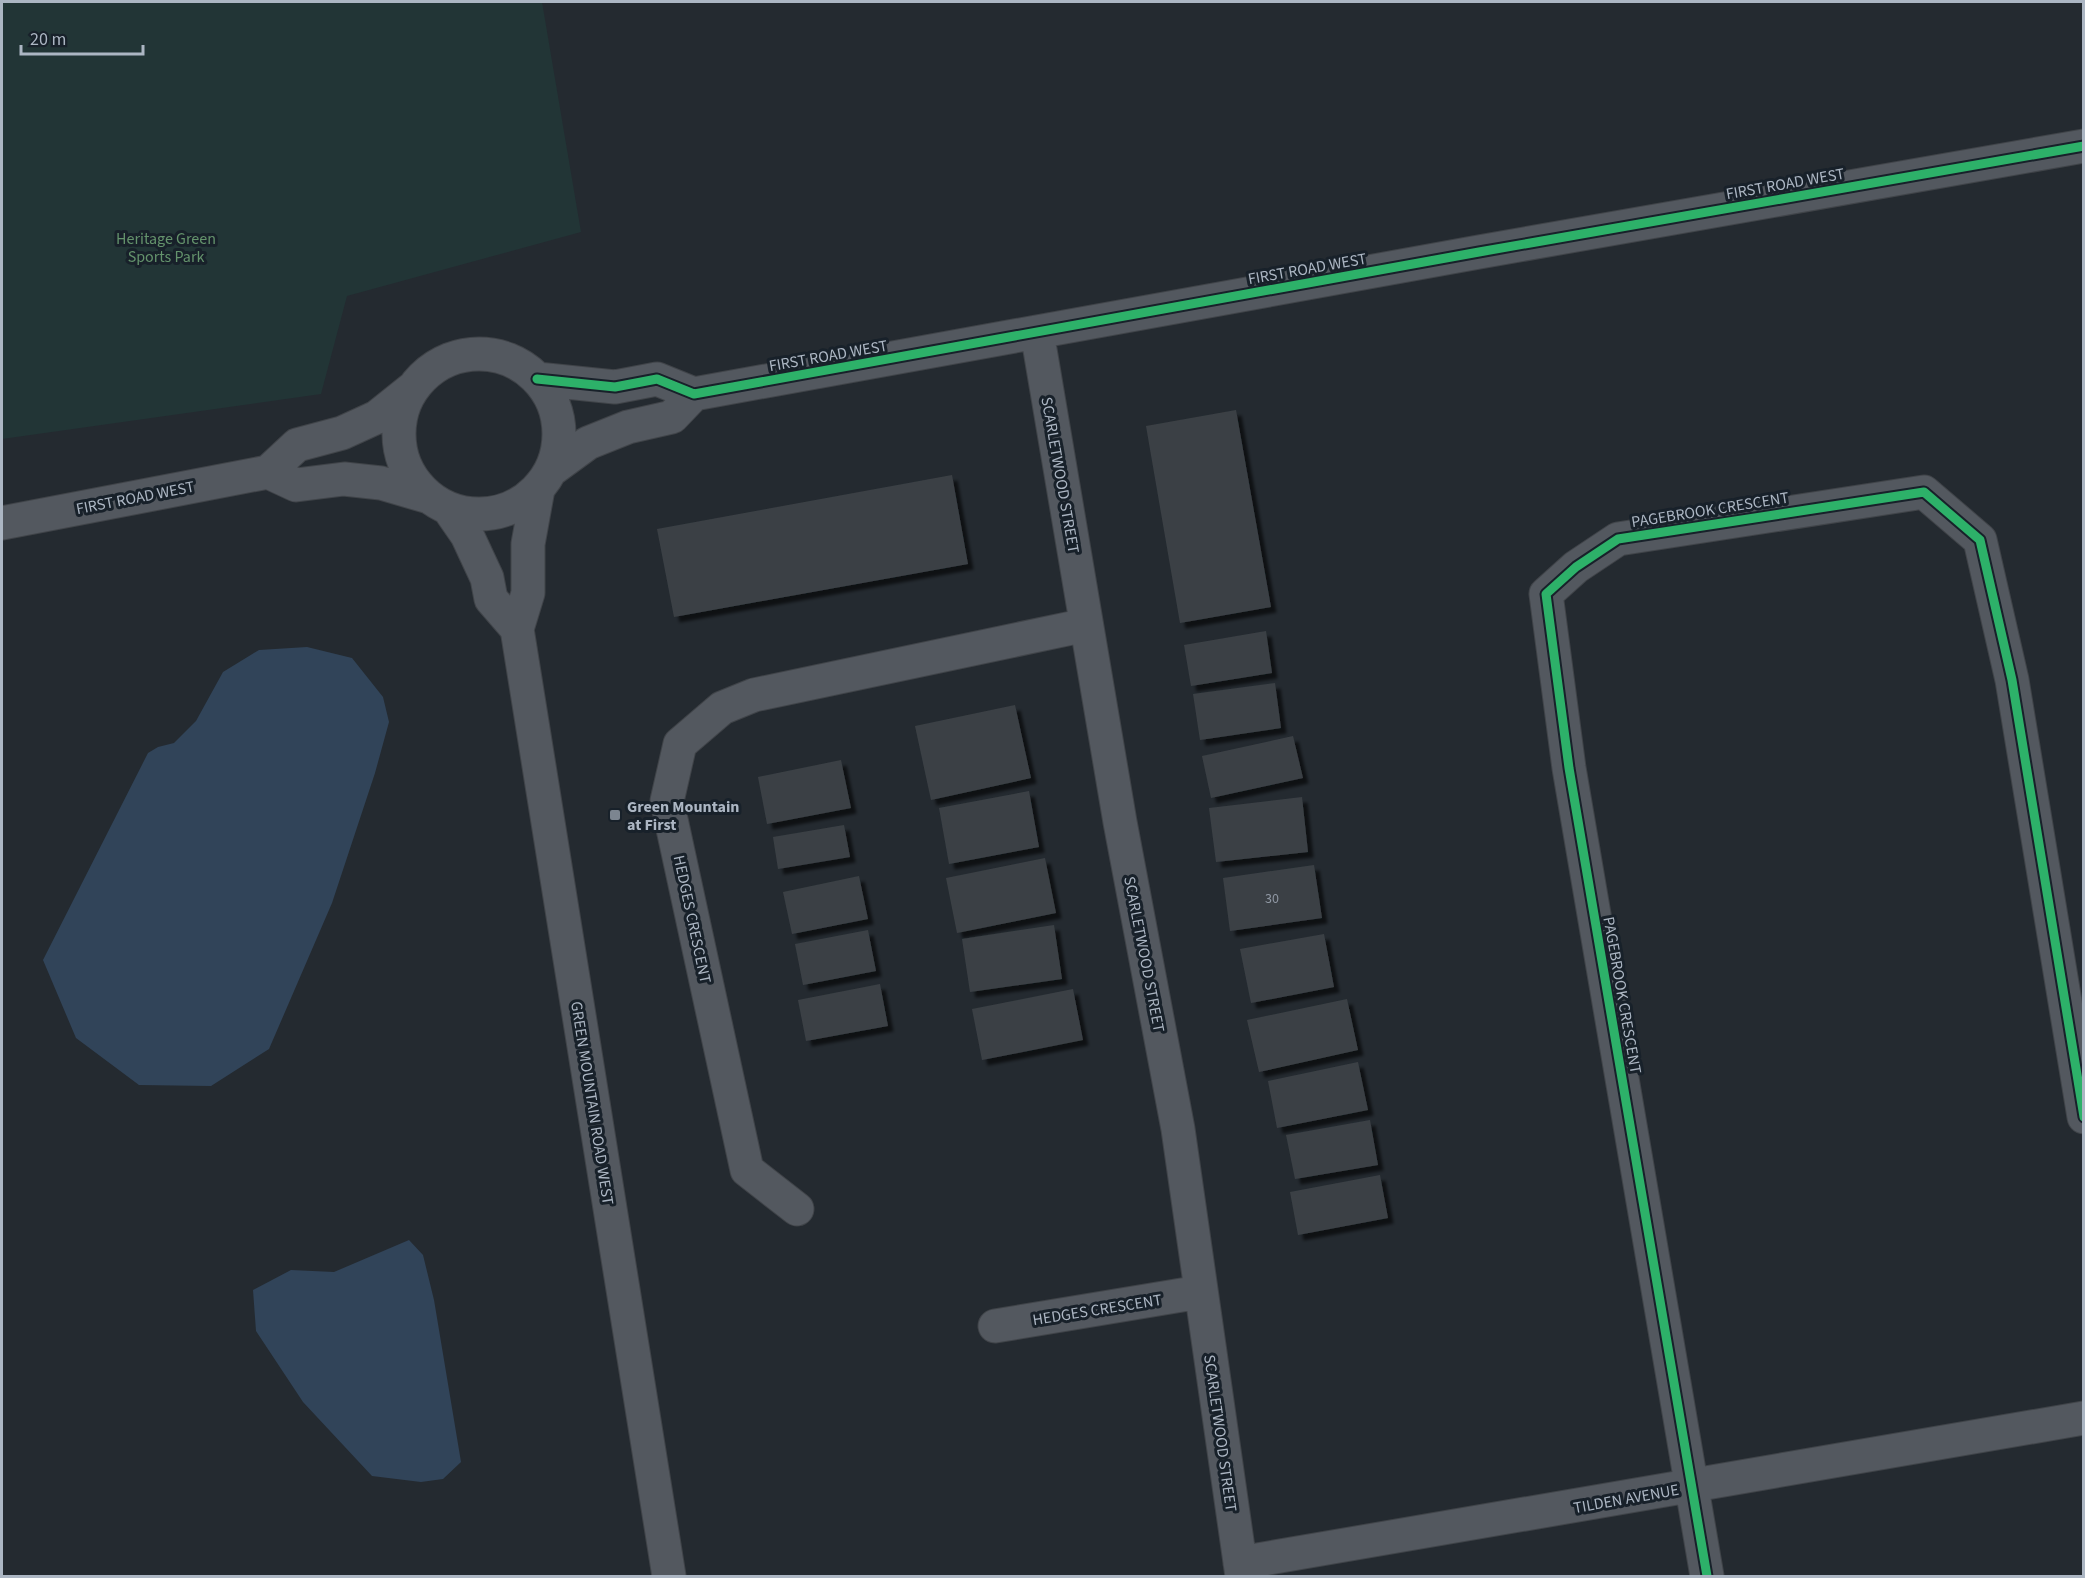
<svg xmlns="http://www.w3.org/2000/svg" width="2085" height="1578" viewBox="0 0 2085 1578" font-family="'Source Sans 3',sans-serif">
<style>
.green{fill:#223536}
.water{fill:#314459}
.building{fill:#3b4045;filter:url(#shadow)}
.lines{fill:none;stroke-linecap:round;stroke-linejoin:round}
.minor-casing{stroke:#404449;stroke-width:35}
.minor{stroke:#53585f;stroke-width:33}
.cycleway-casing{stroke:#18212a;stroke-width:13}
.cycleway{stroke:#2db169;stroke-width:9}
.poi-dot{fill:#7c8590;stroke:#18212a;stroke-width:2}
.labels{text-anchor:middle;stroke-width:6;stroke-linejoin:round;paint-order:stroke}
.number-label{font-size:14px;fill:#9098a4}
.street-label{font-size:16px;fill:#acb6c3;stroke:#18212a}
.park-label{font-size:16px;fill:#64936c;stroke:#18212a}
.poi-label{font-size:16px;font-weight:bold;fill:#acb6c3;stroke:#18212a;text-anchor:start}
</style>
<defs>
<filter id="shadow"><feDropShadow dx="5.5" dy="5.5" stdDeviation="1.5" flood-color="#0009"/></filter>
</defs>
<rect width="100%" height="100%" fill="#242a30"/>
<path class="green" d="M2,2H542L581,232L347,296L321,394L2,439Z"/>
<path class="water" d="M307,647L352,658L383,697L389,722L375,773L332,903L269,1049L211,1086L139,1085L76,1038L43,960L148,753L158,747L174,743L196,721L223,672L259,650Z
M409,1240L423,1255L434,1300L461,1462L443,1479L421,1482L372,1476L303,1402L256,1331L253,1290L291,1270L334,1272Z"/>
<path class="building" d="M1236,410L1271,607L1180,623L1146,426Z
M952,475L968,564L674,617L657,529Z
M1266,631L1272,673L1191,686L1184,645Z
M1275,683L1281,728L1200,740L1193,694Z
M1015,705L1031,778L931,800L915,726Z
M1293,736L1303,778L1211,798L1202,756Z
M841,760L851,808L767,824L758,777Z
M1029,791L1039,847L949,864L939,808Z
M1302,797L1308,852L1216,862L1209,808Z
M844,825L850,857L778,869L773,837Z
M1045,858L1056,913L957,933L946,878Z
M1314,865L1322,918L1230,931L1223,878Z
M859,876L868,919L792,934L783,892Z
M1054,925L1062,979L970,992L962,939Z
M868,930L876,971L803,985L795,944Z
M1324,934L1334,987L1251,1003L1240,949Z
M880,984L888,1026L806,1041L798,1000Z
M1073,989L1083,1040L982,1060L972,1009Z
M1347,999L1358,1050L1259,1072L1247,1020Z
M1358,1062L1368,1110L1277,1128L1268,1081Z
M1370,1120L1378,1165L1295,1179L1286,1135Z
M1380,1175L1388,1218L1298,1235L1290,1192Z"/>
<g class="lines">
<g class="minor-casing">
<path id="minor" d="M1037,332L1120,822L1178,1129L1242,1576
M399 434a80 80 0 1 1 160 0a80 80 0 1 1-160 0Z
M537,379L615,387L657,379L694,394L1479,252L2084,146
M551,470L588,443L628,427L672,417L694,394
M268,472L296,485L344,479L381,483L429,497
M538,489L528,544V593L517,629L669,1576
M449,509L467,535L487,578L491,599L517,629
M2,523L268,472L297,445L342,433L377,417L412,389
M797,1209L747,1170L667,801L680,744L722,708L754,695L1086,625
M995,1326L1200,1292
M1240,1563L2084,1418
M1707,1576L1569,768L1546,594L1576,567L1618,539L1924,492L1980,540L2012,680L2084,1117"/>
</g>
<use href="#minor" class="minor"/>
<g class="cycleway-casing">
<path id="cycleway" d="M537,379L615,387L657,379L694,394L1479,252L2084,146
M1707,1576L1569,768L1546,594L1576,567L1618,539L1924,492L1980,540L2012,680L2084,1117"/>
</g>
<use href="#cycleway" class="cycleway"/>
</g>
<rect class="poi-dot" x="609" y="809" width="12" height="12" rx="3"/>
<g class="labels">
<g class="number-label">
<text x="1272" y="903">30</text>
</g>
<g class="street-label">
<text transform="translate(1785 183) rotate(-10)" y="6">FIRST ROAD WEST</text>
<text transform="translate(1307 268) rotate(-10)" y="6">FIRST ROAD WEST</text>
<text transform="translate(828 355) rotate(-10)" y="6">FIRST ROAD WEST</text>
<text transform="translate(1061 475) rotate(80)" y="6">SCARLETWOOD STREET</text>
<text transform="translate(135 497) rotate(-11)" y="6">FIRST ROAD WEST</text>
<text transform="translate(1710 509) rotate(-9)" y="6">PAGEBROOK CRESCENT</text>
<text transform="translate(693 919) rotate(78)" y="6">HEDGES CRESCENT</text>
<text transform="translate(1145 954) rotate(79)" y="6">SCARLETWOOD STREET</text>
<text transform="translate(1623 995) rotate(80)" y="6">PAGEBROOK CRESCENT</text>
<text transform="translate(593 1103) rotate(81)" y="6">GREEN MOUNTAIN ROAD WEST</text>
<text transform="translate(1097 1309) rotate(-9)" y="6">HEDGES CRESCENT</text>
<text transform="translate(1221 1433) rotate(82)" y="6">SCARLETWOOD STREET</text>
<text transform="translate(1626 1498) rotate(-10)" y="6">TILDEN AVENUE</text>
</g>
<g class="park-label">
<text x="166" y="244">Heritage Green<tspan x="166" dy="18">Sports Park</tspan></text>
</g>
<g class="poi-label">
<text x="627" y="812">Green Mountain<tspan x="627" dy="18">at First</tspan></text>
</g>
</g>
<rect width="2085" height="1578" fill="none" stroke="#acb6c3" stroke-width="6"/>
<path d="M21 45v9h122v-9" fill="none" stroke="#acb6c3" stroke-width="3"/>
<text x="30" y="45" font-size="18" fill="#acb6c3" stroke="#18212a" stroke-width="4.5" paint-order="stroke">20 m</text>
</svg>
